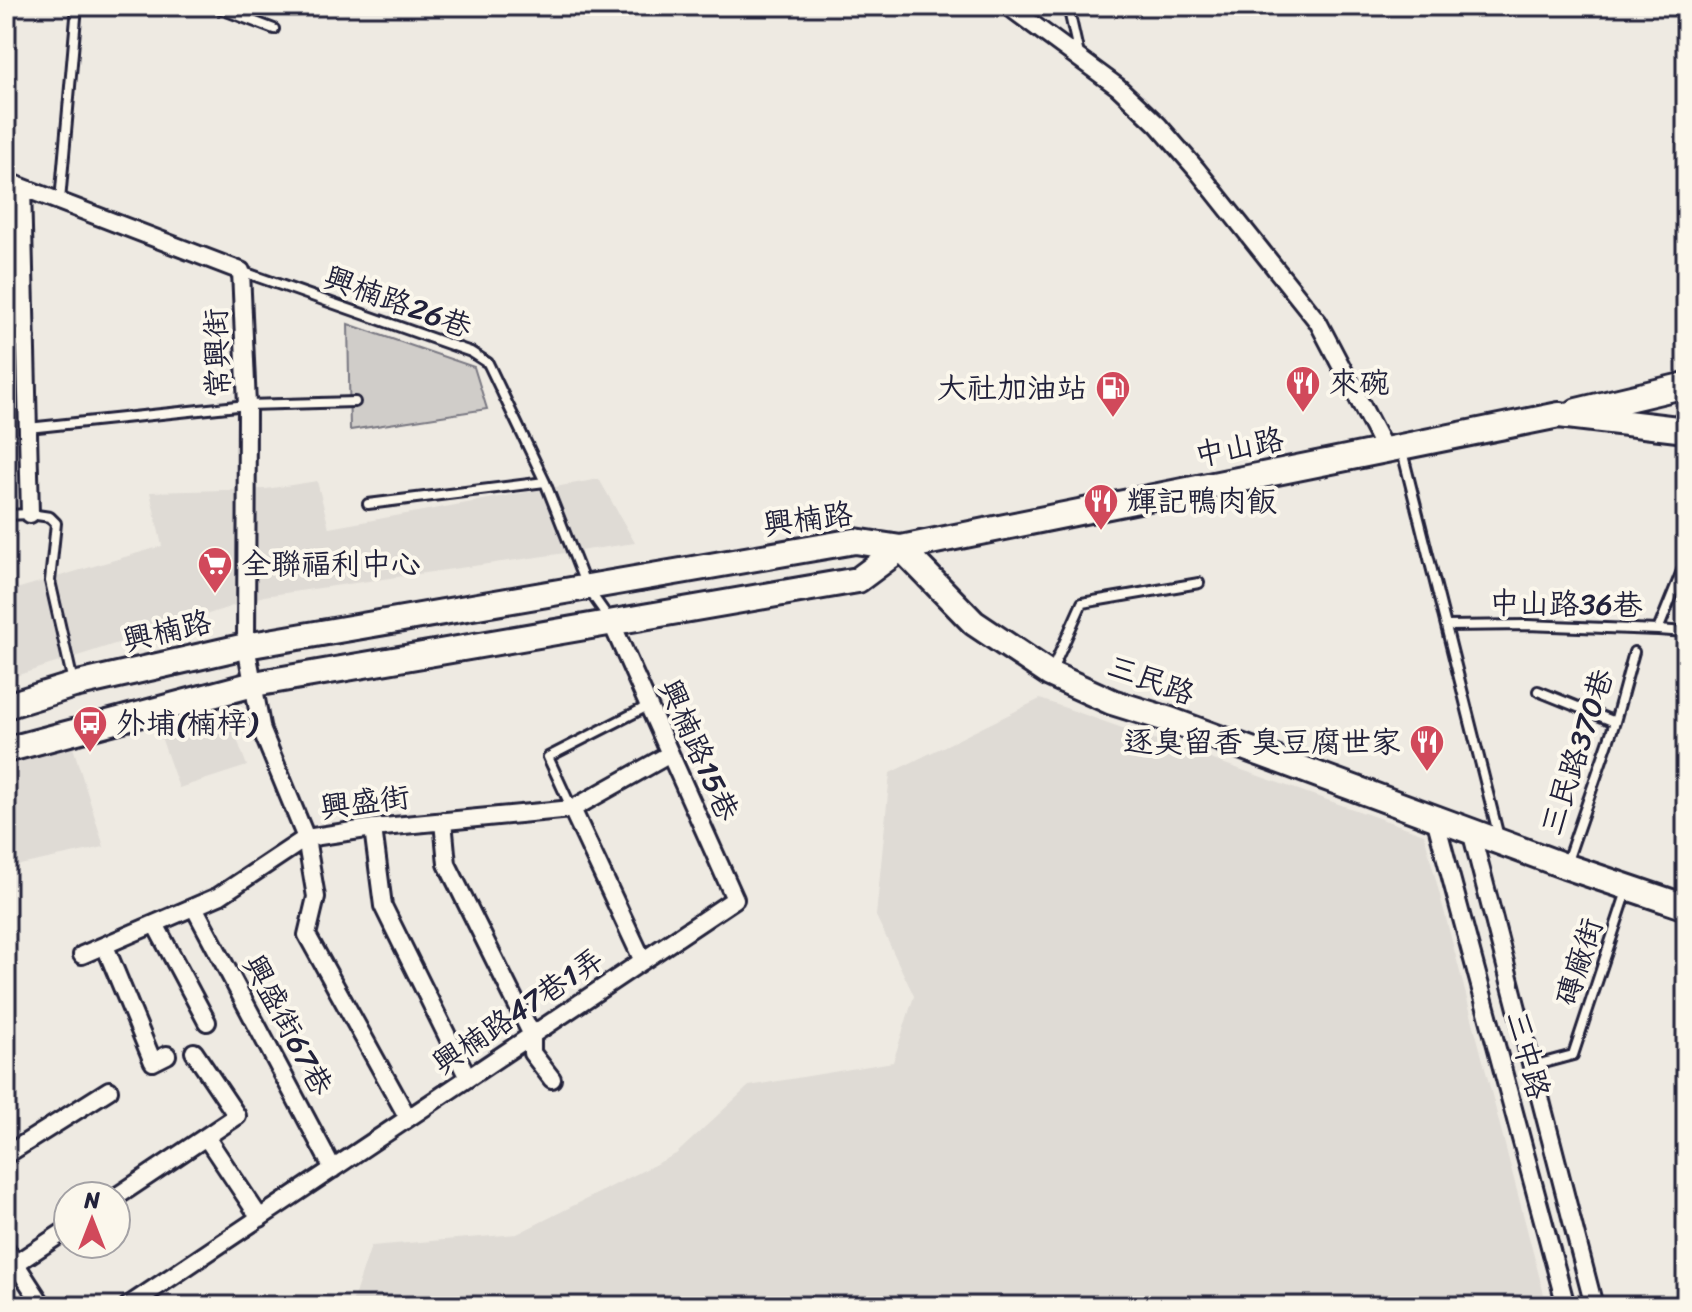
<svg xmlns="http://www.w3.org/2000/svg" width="1692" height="1312" viewBox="0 0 1692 1312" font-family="Sriracha,'LXGW WenKai TC',sans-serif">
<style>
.built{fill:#dfdbd5}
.green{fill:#d0cdc9;stroke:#797882;stroke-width:2}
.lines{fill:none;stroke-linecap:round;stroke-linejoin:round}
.lane-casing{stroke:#22223b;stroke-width:14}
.street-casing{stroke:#22223b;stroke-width:22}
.secondary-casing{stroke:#22223b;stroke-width:30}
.lane{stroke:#fbf7ec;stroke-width:8}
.street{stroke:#fbf7ec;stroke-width:16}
.secondary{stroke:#fbf7ec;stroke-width:24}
.labels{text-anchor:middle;stroke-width:8;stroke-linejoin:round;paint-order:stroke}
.street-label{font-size:30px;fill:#22223b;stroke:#fbf7ec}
.poi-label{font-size:30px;fill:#22223b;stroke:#fbf7ec;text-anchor:start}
</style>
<rect width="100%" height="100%" fill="#eeeae2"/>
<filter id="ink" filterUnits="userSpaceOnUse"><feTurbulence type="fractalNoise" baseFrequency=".0125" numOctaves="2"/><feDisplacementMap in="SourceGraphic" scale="16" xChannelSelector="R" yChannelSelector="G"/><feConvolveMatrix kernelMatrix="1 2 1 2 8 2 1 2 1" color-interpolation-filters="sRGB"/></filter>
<g filter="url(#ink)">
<path class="built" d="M599,479L635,543L264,596L6,679V592L162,546L150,492L266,489L317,481L329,528Z
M1040,699L1424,834L1547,1306H351L371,1246L517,1234L676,1154L749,1086L893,1062L914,996L876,916L890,773Z
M224,704L247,766L179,788L156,723Z
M73,747L104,847L6,868V766Z"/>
<path class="green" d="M348,324L474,367L487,409L350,430Z"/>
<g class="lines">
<g class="lane-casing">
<path id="lane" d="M213,6L274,29
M1068,6L1079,55
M60,201L77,6
M241,271L471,352L488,363L545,482L586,586L610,620
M28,428L247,405L355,402
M1402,451L1499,837
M368,504L545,482
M6,515L30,514L50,517L56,523L50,581L73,682
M1446,626L1527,625L1658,630L1686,561
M1658,630L1686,632
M1052,670L1082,603L1199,583
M1538,691L1615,722
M572,809L548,757L648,706
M1566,864L1615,722L1634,652
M1532,1066L1573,1055L1628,888
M1145,1306H1148"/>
</g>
<g class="street-casing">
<path id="street" d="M1008,6L1118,87L1158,125L1197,170L1318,322L1385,450
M6,181L241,271L247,405L246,646L262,731L306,838L316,897L307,935L408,1118
M22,187L30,514
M6,338H26
M572,809L643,961
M1435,818L1566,1306
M443,821L447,864L532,1035V1053L552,1079
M373,828L383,906L468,1078
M1471,831L1594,1306
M194,907L333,1169
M155,924L207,1022
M105,946L153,1062L167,1055
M82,955L219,896L306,838L373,828L572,809L670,754
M206,1137L260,1218
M6,1155L109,1090
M116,1197L237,1116L194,1052
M6,1249L43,1306
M6,1270L68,1229
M128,1306L735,899L612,624"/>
</g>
<g class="secondary-casing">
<path id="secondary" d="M1577,411L1686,385
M901,548L974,623L1050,674L1112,702L1170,720L1565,866L1686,907
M6,706L74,685L246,646L855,541L901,548L1559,415L1686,430
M6,750L254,684L858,580L901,548"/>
</g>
<use href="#lane" class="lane"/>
<use href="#street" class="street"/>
<use href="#secondary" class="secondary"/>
</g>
</g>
<defs>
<g id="restaurant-pin" transform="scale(1.8)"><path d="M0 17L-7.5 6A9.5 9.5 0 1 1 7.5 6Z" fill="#d1495b" stroke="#fbf7ec"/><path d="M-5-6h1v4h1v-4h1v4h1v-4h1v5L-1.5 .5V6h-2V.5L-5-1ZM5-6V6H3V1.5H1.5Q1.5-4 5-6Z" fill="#fff"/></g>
<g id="fuel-pin" transform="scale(1.8)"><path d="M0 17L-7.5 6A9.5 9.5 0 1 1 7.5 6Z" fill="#d1495b" stroke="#fbf7ec"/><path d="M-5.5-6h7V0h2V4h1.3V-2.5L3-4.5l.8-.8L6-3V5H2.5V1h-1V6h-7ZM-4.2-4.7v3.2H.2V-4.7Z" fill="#fff"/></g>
<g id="supermarket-pin" transform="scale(1.8)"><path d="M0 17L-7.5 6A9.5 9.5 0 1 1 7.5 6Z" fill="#d1495b" stroke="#fbf7ec"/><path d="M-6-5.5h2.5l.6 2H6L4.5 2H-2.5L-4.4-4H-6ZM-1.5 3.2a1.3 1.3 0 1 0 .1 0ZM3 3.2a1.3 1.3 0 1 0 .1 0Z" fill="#fff"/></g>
<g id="bus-pin" transform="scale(1.8)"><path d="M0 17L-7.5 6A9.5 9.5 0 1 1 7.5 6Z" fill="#d1495b" stroke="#fbf7ec"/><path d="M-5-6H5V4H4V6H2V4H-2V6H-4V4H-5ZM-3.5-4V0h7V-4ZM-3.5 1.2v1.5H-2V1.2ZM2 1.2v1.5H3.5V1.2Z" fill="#fff"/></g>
</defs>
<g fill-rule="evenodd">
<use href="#restaurant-pin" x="1303" y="383"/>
<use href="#fuel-pin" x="1113" y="388"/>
<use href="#restaurant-pin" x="1101" y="501"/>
<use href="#supermarket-pin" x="215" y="564"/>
<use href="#bus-pin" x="90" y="723"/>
<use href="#restaurant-pin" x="1427" y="742"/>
</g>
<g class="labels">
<g class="street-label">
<text transform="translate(398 302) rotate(20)" y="10">興楠路26巷</text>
<text transform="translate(217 353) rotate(-92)" y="10">常興街</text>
<text transform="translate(1239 447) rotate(-11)" y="10">中山路</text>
<text transform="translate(808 519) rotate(-7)" y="10">興楠路</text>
<text transform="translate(1566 604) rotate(1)" y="10">中山路36巷</text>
<text transform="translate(167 631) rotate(-13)" y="10">興楠路</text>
<text transform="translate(1151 680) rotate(20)" y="10">三民路</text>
<text transform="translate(699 750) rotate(66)" y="10">興楠路15巷</text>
<text transform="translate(1577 752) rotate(-72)" y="10">三民路370巷</text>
<text transform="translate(365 802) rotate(-7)" y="10">興盛街</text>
<text transform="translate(1579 962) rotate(-72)" y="10">磚廠街</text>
<text transform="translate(518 1011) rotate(-34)" y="10">興楠路47巷1弄</text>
<text transform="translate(288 1025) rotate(62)" y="10">興盛街67巷</text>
<text transform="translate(1528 1055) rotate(75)" y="10">三中路</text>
</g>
<g class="poi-label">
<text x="1329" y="393">來碗</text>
<text x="1087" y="398" text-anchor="end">大社加油站</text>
<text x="1127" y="511">輝記鴨肉飯</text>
<text x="241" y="574">全聯福利中心</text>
<text x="116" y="733">外埔(楠梓)</text>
<text x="1401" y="752" text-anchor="end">逐臭留香 臭豆腐世家</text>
</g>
</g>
<rect width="1692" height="1312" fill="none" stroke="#fbf7ec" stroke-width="32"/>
<rect x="16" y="16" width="1660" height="1280" fill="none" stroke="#22223b" stroke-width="3" filter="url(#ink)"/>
<g transform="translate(92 1220)"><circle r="38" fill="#fbf7ec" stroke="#a4a2a5" stroke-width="2"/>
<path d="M0-6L14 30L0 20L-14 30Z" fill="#d1495b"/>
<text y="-12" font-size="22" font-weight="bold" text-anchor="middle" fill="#22223b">N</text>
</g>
</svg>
